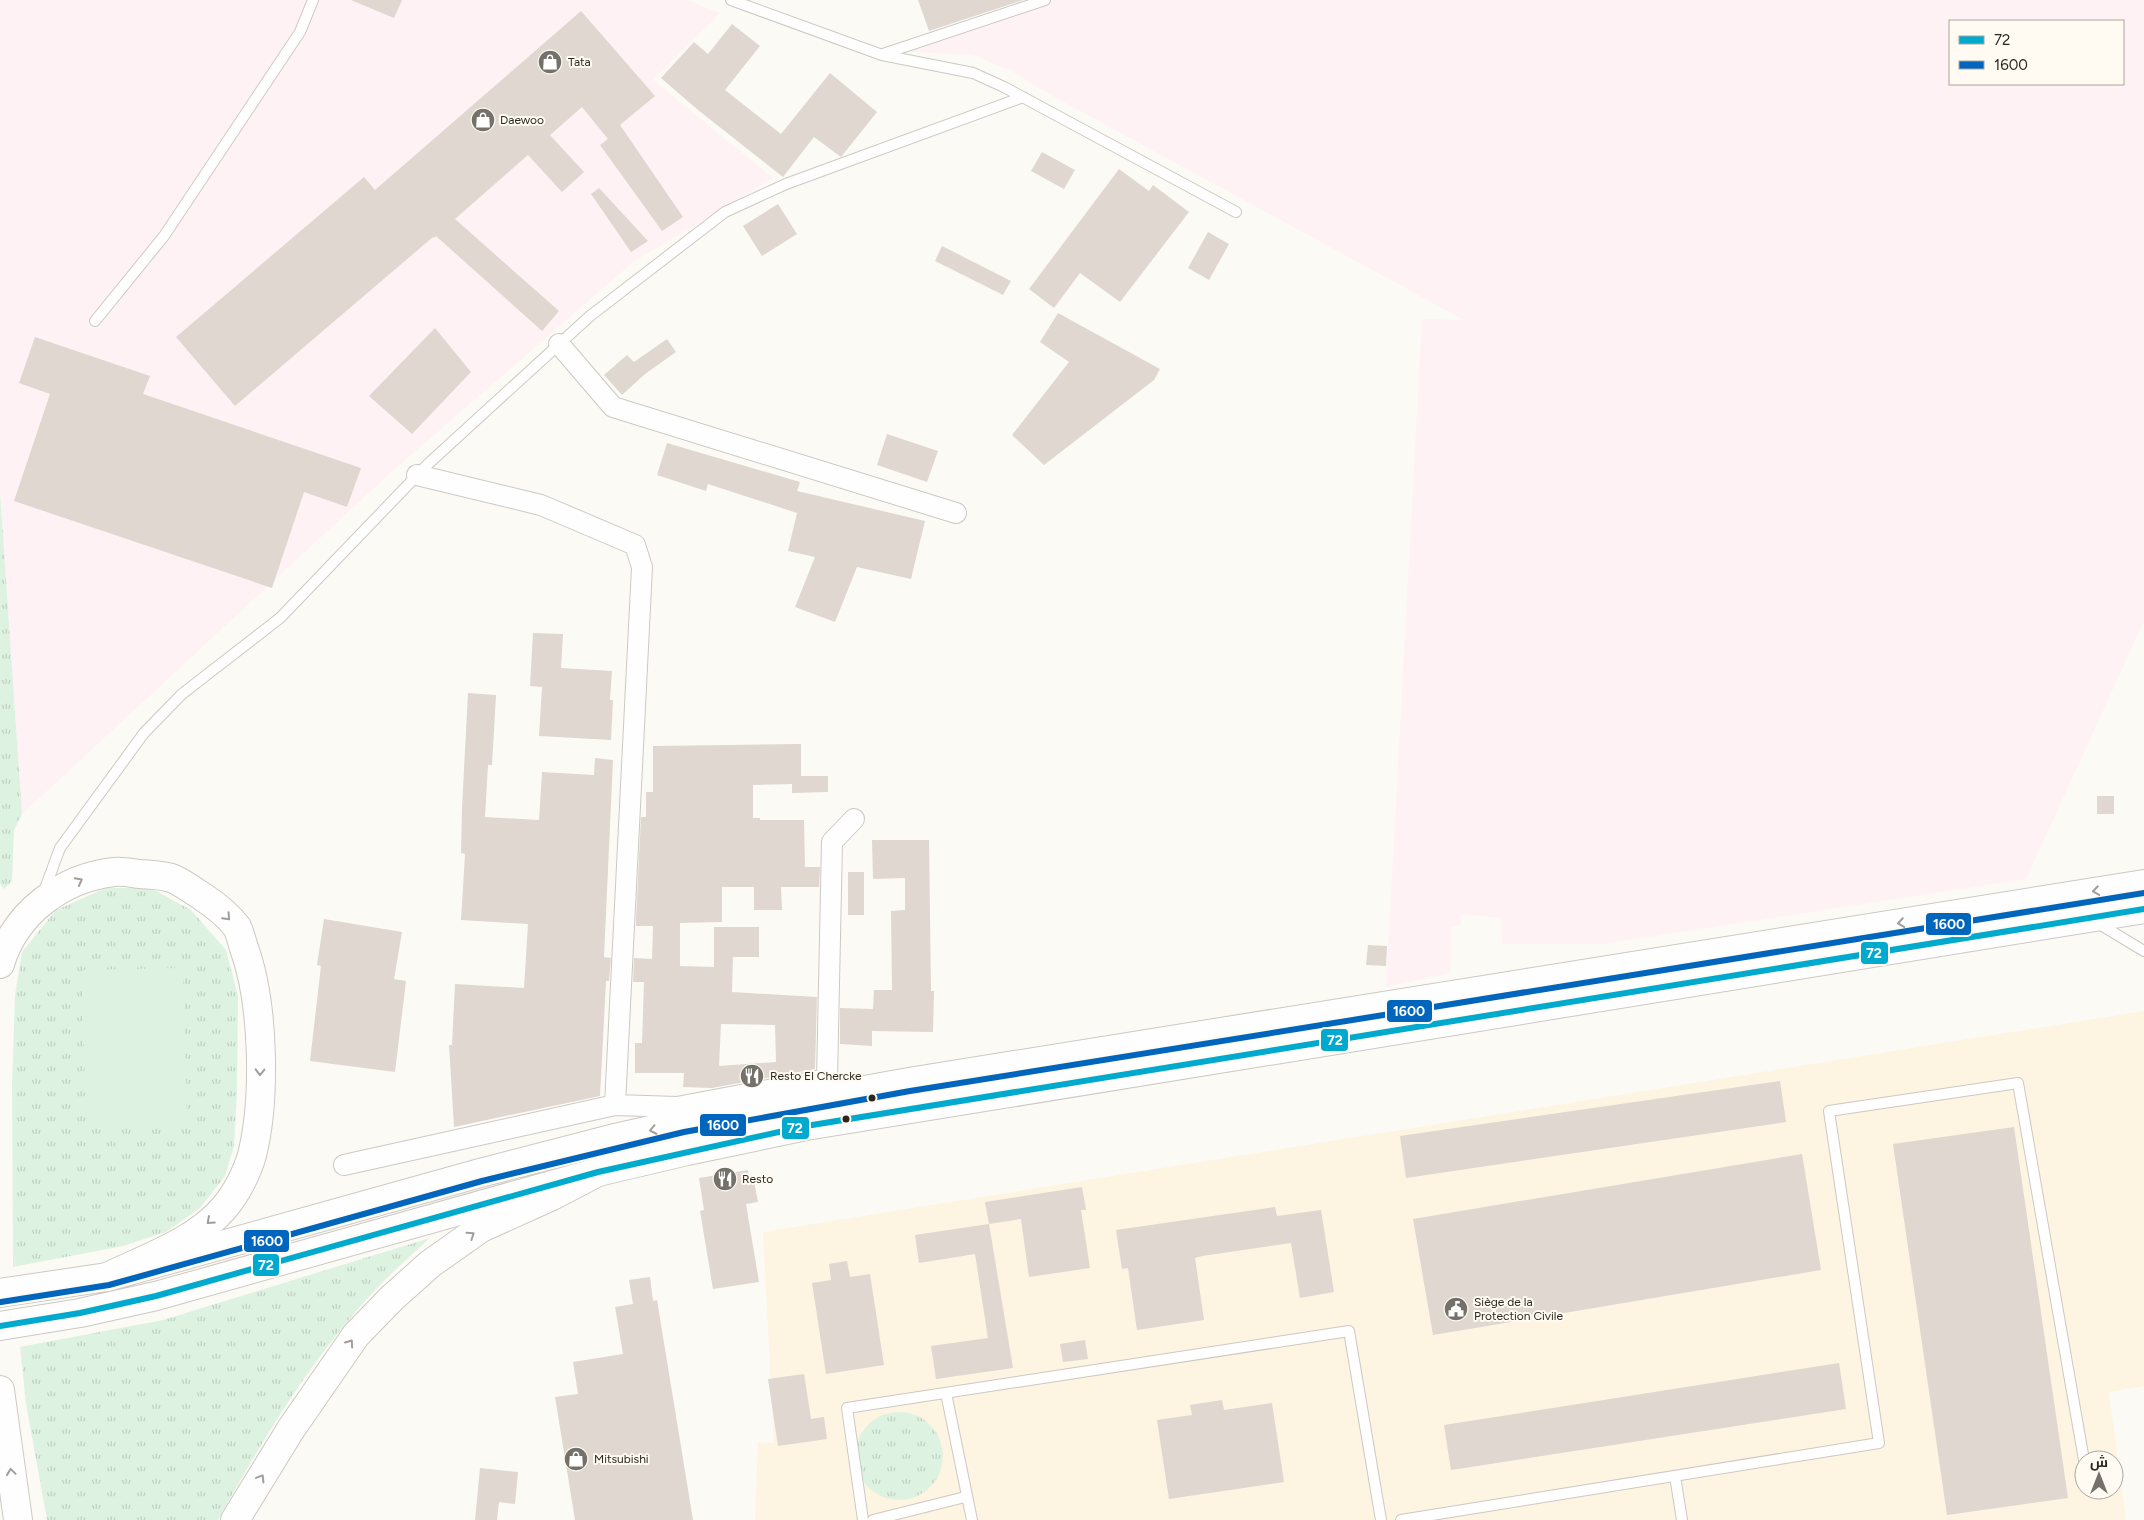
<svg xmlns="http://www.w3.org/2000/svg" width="2144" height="1520" viewBox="0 0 2144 1520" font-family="Figtree,Cairo,sans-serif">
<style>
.built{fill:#fdf4e2;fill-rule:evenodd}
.industrial{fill:#fef2f4;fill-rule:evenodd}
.grass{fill:url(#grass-tufts)}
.pitch{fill:#def2e2}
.building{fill:#dfd7d0;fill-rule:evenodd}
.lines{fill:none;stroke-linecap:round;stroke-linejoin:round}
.service-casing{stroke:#ccc9c3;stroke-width:12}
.minor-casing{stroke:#ccc9c3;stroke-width:22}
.trunk-casing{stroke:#ccc9c3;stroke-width:30}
.motorway-casing{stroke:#ccc9c3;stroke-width:30}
.service{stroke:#fffefe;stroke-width:10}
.minor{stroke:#fffefe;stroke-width:20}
.trunk{stroke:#fffefe;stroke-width:28}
.motorway{stroke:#fffefe;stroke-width:28}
.bus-1-casing{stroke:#fffbf2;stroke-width:10}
.bus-2-casing{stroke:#fffbf2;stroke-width:10}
.bus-1{stroke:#00a9ce;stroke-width:6}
.bus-2{stroke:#0065bd;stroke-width:6}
.oneway{stroke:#a09d9a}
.bus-dot{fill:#2b271f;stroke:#fffbf2;stroke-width:2}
.labels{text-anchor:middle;stroke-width:4;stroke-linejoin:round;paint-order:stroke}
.poi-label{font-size:12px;fill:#2b271f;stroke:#fffbf2;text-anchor:start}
.line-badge{stroke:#fffbf2;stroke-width:2}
.badge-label{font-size:14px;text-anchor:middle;font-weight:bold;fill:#fff}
</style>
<defs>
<pattern id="grass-tufts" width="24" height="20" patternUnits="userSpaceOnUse" patternTransform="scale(1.25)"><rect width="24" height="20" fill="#def2e2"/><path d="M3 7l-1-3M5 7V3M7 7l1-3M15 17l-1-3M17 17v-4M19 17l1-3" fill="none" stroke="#bfd0c1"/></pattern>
</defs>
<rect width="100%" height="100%" fill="#fcfaf5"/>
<path class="built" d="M2144,1011V1386L2109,1392L2126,1520H755L758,1442L774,1443L763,1232ZM2084,1460H2114V1490H2084Z"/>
<path class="industrial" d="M0,0H687L720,13L653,80L773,178L633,262L388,475L22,814L0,492Z
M1053,0H2144V621L2026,879L1603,944H1502L1501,918L1461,914V924L1451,927L1450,973L1386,987L1422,319L1464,320L1040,89L1010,70L973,55L895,51ZM1950,21H2123V84H1950Z"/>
<path class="grass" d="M0,492L22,814L14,830L12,881L4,889L0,884Z
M106,888H151L191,910L226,950L238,996L237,1092L234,1146L225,1176L200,1208L166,1232L123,1246L13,1267L12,1084L15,995L22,952L56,910Z
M430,1238C413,1254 395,1269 380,1285C316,1351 262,1440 218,1520H47L26,1404L20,1347L163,1320Z
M855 1456a44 44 0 1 1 88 0a44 44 0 1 1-88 0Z"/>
<path class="pitch" d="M183,968L187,1124L86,1127L82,970Z"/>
<path class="building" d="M351,0H402L394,18Z
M918,0H1023L929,31Z
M581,11L655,96L620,125L683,217L662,231L600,145L608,139L582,107L550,135L584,172L562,192L528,155L455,219L559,311L542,331L436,236L434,238L433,237L235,406L176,337L364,177L375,190Z
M732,24L760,46L725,90L781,134L830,73L877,112L841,157L814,137L783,177L698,110L661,78L694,42L708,54Z
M1042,152L1075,170L1064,189L1031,171Z
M1119,169L1149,191L1153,185L1189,212L1120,302L1080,273L1054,308L1029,289Z
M599,188L648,241L631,252L591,194Z
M778,204L797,234L762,256L743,226Z
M1208,232L1229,244L1209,280L1188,268Z
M942,246L1011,281L1003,295L935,261Z
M1058,313L1160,369L1154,380L1044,465L1012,435L1069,362L1040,342Z
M435,328L471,372L412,434L369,396Z
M35,337L150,376L143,394L361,468L347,507L304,492L272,588L14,501L50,394L19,383Z
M667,339L676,352L645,374L622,395L604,375L627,355L634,362Z
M887,434L938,451L927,482L877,465Z
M667,443L800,482L797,491L925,521L911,579L857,567L835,622L795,607L815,557L788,551L797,513L708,484L706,491L657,475Z
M533,633L563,634L561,668L612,671L610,700H613L611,740L539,736L542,687L530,686Z
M468,693L496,695L492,765H488L485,817L539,820L542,772L594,775L595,758L613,760L604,957L611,958L609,981H606L600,1096L454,1127L449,1045H452L455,984L524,988L528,924L461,920L465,854L461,853L462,808Z
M801,744V776H828V792L792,793V784L753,785V818H760V820H804L805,867H820L819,887H781L782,910H754V887H722V922L680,923V966L714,967V927H759V957H733L732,992L817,997L815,1069L712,1088L683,1087L684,1073H635V1043H642L644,982H633L634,958L652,959L653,926H636V919L641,817H646V792H653V746ZM721,1024L775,1025L776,1062L719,1066Z
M2097,796H2114V814H2097Z
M872,840H929L931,991H934L933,1032L872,1031V1046L840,1044V1008L873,1009L874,990H892L891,911L905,910V878L873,879Z
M848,872H864V915H848Z
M324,919L402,932L394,979L406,981L395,1072L310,1061L321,966L317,965Z
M1368,945L1387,946L1386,966L1366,965Z
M1780,1081L1786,1122L1406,1178L1400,1136Z
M2014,1127L2068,1498L1947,1515L1893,1144Z
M1802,1154L1821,1270L1433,1335L1413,1219Z
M748,1170L750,1182L754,1181L758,1202L746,1204L759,1282L713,1289L700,1211L704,1210L699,1178Z
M1082,1187L1086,1210H1081L1090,1268L1029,1277L1021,1219L989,1224L985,1202Z
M1275,1207L1277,1216L1321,1210L1334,1292L1300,1298L1291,1243L1202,1256L1195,1258L1204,1320L1137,1330L1128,1268L1122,1269L1116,1230Z
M989,1224L1013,1368L936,1379L931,1346L988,1338L975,1254L919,1263L915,1235Z
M847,1261L850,1277L870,1274L884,1365L826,1374L812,1283L831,1280L829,1264Z
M650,1277L653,1301L657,1300L693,1520H575L555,1397L578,1394L573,1362L623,1354L615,1307L633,1304L629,1280Z
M1085,1340L1088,1359L1063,1362L1060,1344Z
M1839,1363L1846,1409L1451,1470L1444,1425Z
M804,1374L811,1419L824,1417L827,1439L778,1446L768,1379Z
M1222,1400L1224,1410L1272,1403L1284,1482L1169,1499L1157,1420L1192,1415L1190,1405Z
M480,1468L518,1472L515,1504L499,1502L497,1520H475Z"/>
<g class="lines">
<g class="service-casing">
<path id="service" d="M731,0L882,55L973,73L1004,87L1236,212
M883,54L1045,0
M95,321L164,236L300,32L313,0
M43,894L60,848L144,733L182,694L280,618L428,464L590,316L725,212L786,184L1023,97
M2096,922L2144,951
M946,1393L972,1520
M1675,1476L1682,1520
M863,1520L847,1408L1349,1331L1381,1520
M873,1520L965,1497
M1401,1520L1879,1443L1829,1111L2018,1083L2084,1460"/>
</g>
<g class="minor-casing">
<path id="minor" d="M559,344L613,407L956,513
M417,475L541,505L635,545L642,567L615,1105
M827,1079L832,842L854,819
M344,1165L615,1105L677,1107L827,1079L851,1093"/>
</g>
<g class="trunk-casing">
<path id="trunk" d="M0,1293L107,1277L480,1173L611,1139L682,1123L909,1082L2144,884
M0,1326L80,1313L156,1296L598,1172L687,1151L806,1126L2144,909"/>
</g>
<g class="motorway-casing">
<path id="motorway" d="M0,964C15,913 62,878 114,872C122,871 132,873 140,874C151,875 165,875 174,879C184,884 194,891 203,897C215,905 228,915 237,927C240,933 242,942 244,948C264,1003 266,1099 252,1155C247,1173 236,1194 224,1208C195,1242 146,1258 107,1277
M0,1390L18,1520
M235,1520L291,1429L356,1335L392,1298L430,1264L481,1228L552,1196L598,1172"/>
</g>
<use href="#service" class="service"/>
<use href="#minor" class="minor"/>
<use href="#trunk" class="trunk"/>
<use href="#motorway" class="motorway"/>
<g class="bus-1-casing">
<path id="bus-1" d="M0,1326L80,1313L156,1296L598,1172L806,1126L2144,909"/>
</g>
<g class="bus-2-casing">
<path id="bus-2" d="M1,1302L109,1285L482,1181L684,1132L910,1091L2144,893"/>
</g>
<use href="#bus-1" class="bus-1"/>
<use href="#bus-2" class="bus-2"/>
</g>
<defs><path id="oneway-chevron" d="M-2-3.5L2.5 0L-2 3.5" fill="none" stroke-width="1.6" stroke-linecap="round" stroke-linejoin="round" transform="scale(1.25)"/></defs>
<g class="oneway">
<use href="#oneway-chevron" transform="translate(79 881) rotate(-28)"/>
<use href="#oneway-chevron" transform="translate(2096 891) rotate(171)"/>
<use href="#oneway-chevron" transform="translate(227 917) rotate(47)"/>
<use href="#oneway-chevron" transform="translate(1901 923) rotate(171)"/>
<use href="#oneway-chevron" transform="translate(260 1072) rotate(91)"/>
<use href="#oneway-chevron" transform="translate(653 1130) rotate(168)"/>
<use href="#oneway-chevron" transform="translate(210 1221) rotate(138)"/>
<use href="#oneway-chevron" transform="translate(471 1235) rotate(-35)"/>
<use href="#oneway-chevron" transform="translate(350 1343) rotate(-55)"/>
<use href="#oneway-chevron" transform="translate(11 1472) rotate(-98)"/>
<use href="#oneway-chevron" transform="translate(261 1478) rotate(-59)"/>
</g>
<defs>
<g id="shop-disc" transform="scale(1.25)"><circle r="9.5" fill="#74716a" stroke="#fffbf2"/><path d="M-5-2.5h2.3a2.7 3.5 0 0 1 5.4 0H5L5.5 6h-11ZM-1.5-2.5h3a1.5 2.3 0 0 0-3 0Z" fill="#fff"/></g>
<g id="restaurant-disc" transform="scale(1.25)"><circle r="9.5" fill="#74716a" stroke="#fffbf2"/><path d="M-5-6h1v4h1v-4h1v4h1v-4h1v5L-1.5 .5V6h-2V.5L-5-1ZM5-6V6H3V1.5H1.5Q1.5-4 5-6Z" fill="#fff"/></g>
<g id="civic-disc" transform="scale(1.25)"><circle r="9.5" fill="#74716a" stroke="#fffbf2"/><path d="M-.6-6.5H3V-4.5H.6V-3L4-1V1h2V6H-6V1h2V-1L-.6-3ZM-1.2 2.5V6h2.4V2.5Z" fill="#fff"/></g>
</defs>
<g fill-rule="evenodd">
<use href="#shop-disc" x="550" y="62"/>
<use href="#shop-disc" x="483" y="120"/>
<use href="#restaurant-disc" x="752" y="1076"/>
<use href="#restaurant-disc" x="725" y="1179"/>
<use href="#civic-disc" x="1456" y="1309"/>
<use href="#shop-disc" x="576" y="1459"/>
</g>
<g class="bus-dot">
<circle cx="872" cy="1098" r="4.5"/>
<circle cx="846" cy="1119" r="4.5"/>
</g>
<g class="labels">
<g class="poi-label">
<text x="568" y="66">Tata</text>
<text x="500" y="124">Daewoo</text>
<text x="770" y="1080">Resto El Chercke</text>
<text x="742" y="1183">Resto</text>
<text x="1474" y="1306">Siège de la<tspan x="1474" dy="14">Protection Civile</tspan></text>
<text x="594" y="1463">Mitsubishi</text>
</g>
</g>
<g class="line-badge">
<rect x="1925" y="912" width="47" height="24" rx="5" fill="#0065bd"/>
<rect x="1860" y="941" width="29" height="24" rx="5" fill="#00a9ce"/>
<rect x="1386" y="999" width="47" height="24" rx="5" fill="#0065bd"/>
<rect x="1320" y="1028" width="29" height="24" rx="5" fill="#00a9ce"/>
<rect x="699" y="1113" width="48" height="24" rx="5" fill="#0065bd"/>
<rect x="781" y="1116" width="29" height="24" rx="5" fill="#00a9ce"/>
<rect x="243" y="1229" width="47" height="24" rx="5" fill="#0065bd"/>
<rect x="252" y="1253" width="28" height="24" rx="5" fill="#00a9ce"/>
</g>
<g class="badge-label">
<text x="1949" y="929">1600</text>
<text x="1874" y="958">72</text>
<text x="1409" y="1016">1600</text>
<text x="1335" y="1045">72</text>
<text x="723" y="1130">1600</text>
<text x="795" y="1133">72</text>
<text x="267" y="1246">1600</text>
<text x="266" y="1270">72</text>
</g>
<rect x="1949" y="20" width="175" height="65" fill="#fffbf2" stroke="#aaa69e"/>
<rect x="1959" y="36" width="25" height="8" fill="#00a9ce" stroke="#aaa69e"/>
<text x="1994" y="45" font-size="15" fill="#2b271f">72</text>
<rect x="1959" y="61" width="25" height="8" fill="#0065bd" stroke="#aaa69e"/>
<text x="1994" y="70" font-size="15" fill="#2b271f">1600</text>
<g transform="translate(2099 1475)"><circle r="24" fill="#fffbf2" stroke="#aaa69e"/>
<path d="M0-4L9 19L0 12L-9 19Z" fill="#74716a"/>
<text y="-8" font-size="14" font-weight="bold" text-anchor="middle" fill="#2b271f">ش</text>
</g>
</svg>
